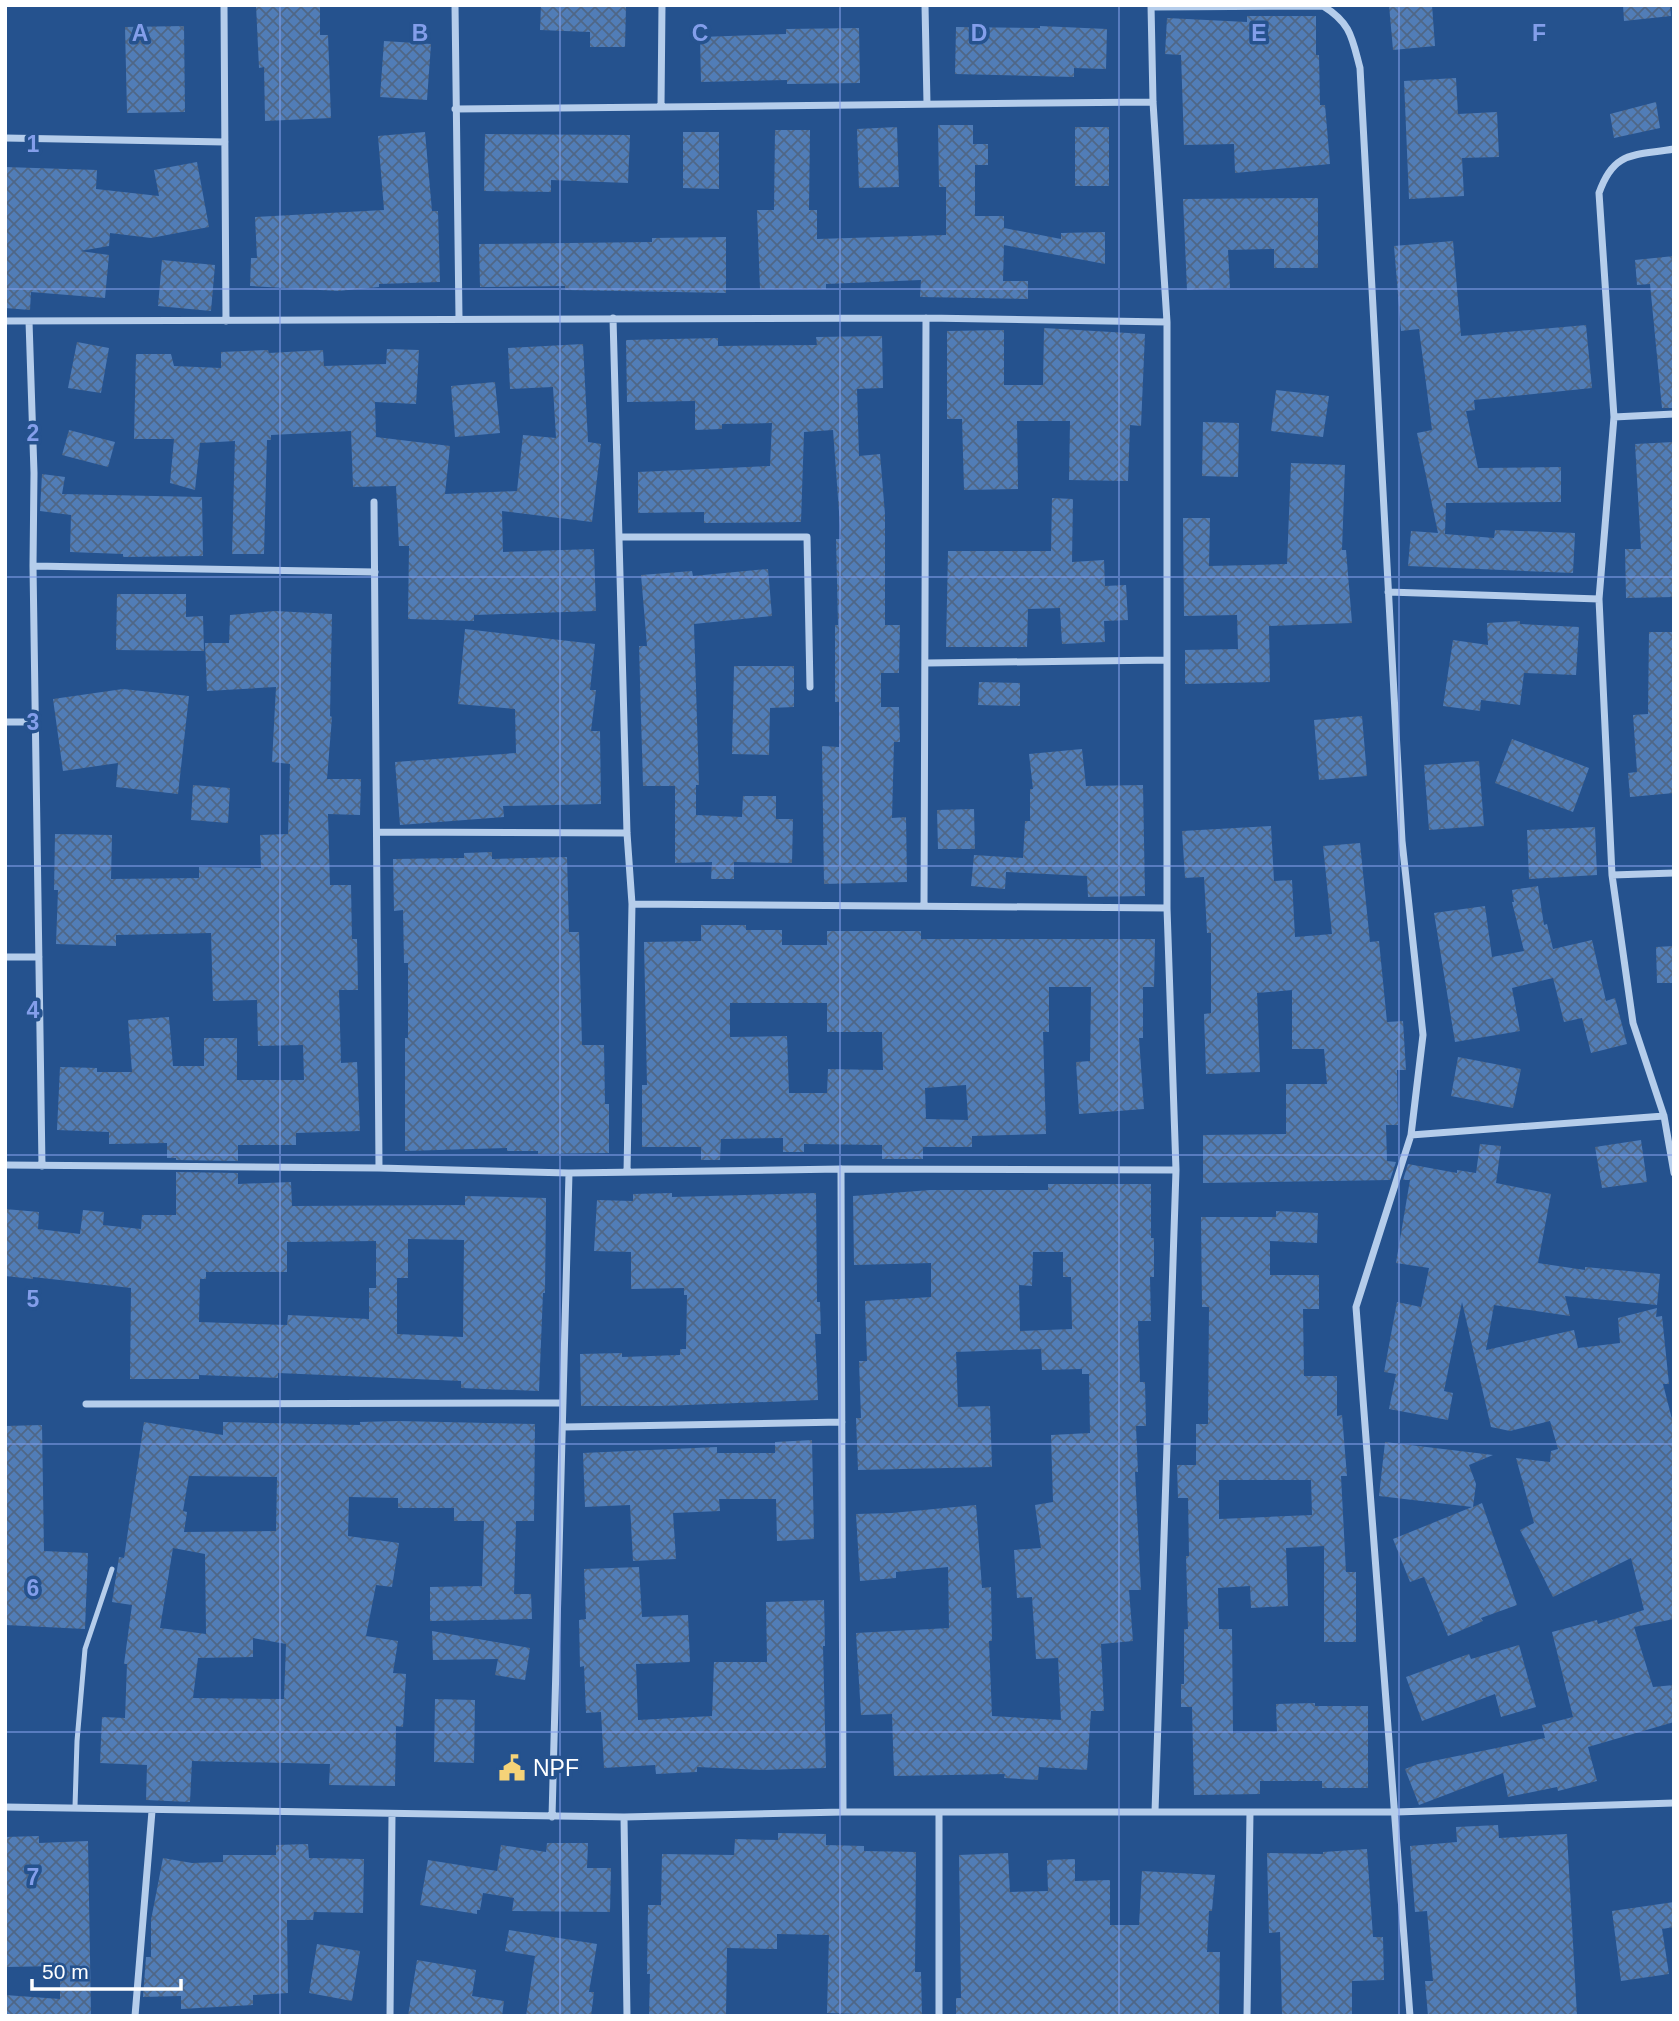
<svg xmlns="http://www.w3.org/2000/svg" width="1679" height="2021" viewBox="0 0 1679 2021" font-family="Helvetica,sans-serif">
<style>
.building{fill:url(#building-cross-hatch);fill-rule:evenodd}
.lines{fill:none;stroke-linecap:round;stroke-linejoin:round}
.service{stroke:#b5cdeb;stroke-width:5}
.minor{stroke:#b5cdeb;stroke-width:7}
.grid{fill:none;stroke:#839eea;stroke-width:2;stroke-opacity:0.55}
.labels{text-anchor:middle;stroke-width:7;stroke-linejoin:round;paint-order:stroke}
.poi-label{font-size:23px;fill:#fff;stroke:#25528e;text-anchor:start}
.grid-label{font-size:23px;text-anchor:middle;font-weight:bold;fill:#839eea;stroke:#25528e;stroke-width:7;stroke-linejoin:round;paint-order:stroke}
</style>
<defs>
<pattern id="building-cross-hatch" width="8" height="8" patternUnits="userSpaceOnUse" patternTransform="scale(1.75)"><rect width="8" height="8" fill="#517db7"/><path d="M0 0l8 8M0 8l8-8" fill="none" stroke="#4f6787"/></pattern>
</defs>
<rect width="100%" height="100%" fill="#25528e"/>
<path class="building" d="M256,5H320V35H328L331,118L265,121L264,67L259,68Z
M541,5L626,6L625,47H590V32L540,30Z
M1389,5H1432L1435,46L1393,50Z
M1623,5H1670L1671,16L1624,21Z
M1247,16H1316V55H1319L1320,105H1325L1330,164L1235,173L1234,144L1184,145L1181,55L1165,54L1167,18L1247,22Z
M184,26L185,112L127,113L125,27Z
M1040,26L1107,29L1106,69L1074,68V77L955,74L956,27L1040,28Z
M859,28L860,83L787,84V80L701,82L700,37L786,34V29Z
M384,41L431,44L427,100L380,97Z
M1456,78L1458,114L1497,112L1499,157L1462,158L1464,196L1409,199L1404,81Z
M1656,102L1660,128L1614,138L1610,114Z
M938,125H973V144H988V165H975V216H1004V228L1061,239V233L1105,232V264L1004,245L1003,281H1028V299L920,297L921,280L826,284V289H760L757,210H774L775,130H810L809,210H817V239L946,235V187H939Z
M897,127L899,187L859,188L857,129Z
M1075,127H1109V186H1075Z
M425,132L432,211H438L440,282L379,284V287L338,291L250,286L251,258H257L255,217L384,210L378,136Z
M683,132H719V189L683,188Z
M485,134L630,135L628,183L551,180V192L484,191Z
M197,162L209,227L151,238L110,233L109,246L80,251L109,255L105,298L31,292L30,310L5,308V167L97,170L96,189L159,196L154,170Z
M1318,198V268H1274V249L1228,250L1230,288L1187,290L1183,199Z
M726,237V293L565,290V286L480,287L479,244L652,242V238Z
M1453,241L1461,336L1586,325L1592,388L1474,400L1475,410L1466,411L1478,468L1561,467V502L1446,503L1445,534L1494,538L1495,530L1575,533L1573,573L1408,566L1411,531L1438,533L1417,433L1432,430L1419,329L1401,331L1394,246Z
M1674,256V408H1662L1650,284L1637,285L1635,260Z
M162,260L215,265L211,311L158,306Z
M1044,328L1145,334L1141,426L1130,425L1128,481L1069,480L1070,421H1017L1018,489L964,490L962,419H947V331L1004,330V385H1043Z
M882,336L883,388L857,389L859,456L880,454L885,514V625H900L899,673H881V707H899L900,742H894L892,818L906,817L907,882L824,884L822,746L839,747V702H835V625H838L836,539H841L833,430L804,432L801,522L704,523V512L638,513V472L770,466L772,423L722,424V429L695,430V401L627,402L626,340L718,338V346L817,345L816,337Z
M77,342L109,348L101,393L68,388Z
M583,344L588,442L601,444L592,522L502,511L503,552L594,549L596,611L474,615V621L408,619L409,546H399L396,486L353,487L351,431L271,435V440H267L264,554H232L235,441L200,443L195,490L170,483L174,439H134L136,354H171L174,366L221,368V352L268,350L269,353L323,350L324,366L386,364L387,349L419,350L416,404L375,402L376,437L450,446L445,494L517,491L523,435L556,438L553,387L510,389L508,348Z
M495,382L500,433L455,437L451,386Z
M1276,390L1329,396L1323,437L1271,431Z
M1203,422L1239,423L1238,477L1202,476Z
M69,430L115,442L108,467L62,455Z
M1674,442V597L1626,598L1625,549H1641L1635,444Z
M1291,463L1345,465L1342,550H1346L1352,623L1269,626L1270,682L1185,684V650L1238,649L1237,615L1184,616L1183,518H1210L1209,566L1287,564Z
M42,474L65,477L62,494L202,497L203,556L123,557V554L70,552L71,515L40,511Z
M1052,498L1073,499L1072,562L1104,560L1105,586L1126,585L1128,620L1104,621L1105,642L1062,644L1060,608L1028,609L1027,647H946L948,551H1051Z
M768,569L772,616L694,624L699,785H696V815L742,817L743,796H776V819H793L792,863L734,862V879H711L712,862L675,863V786H643L639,646H647L641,575L692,571L693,576Z
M117,594H186V617L203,616L204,651L116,650Z
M275,611L332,614L330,716L332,717L327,779H361L360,815L328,814L330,885H351L352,939H357L358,990H339L341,1063L357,1062L360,1131L296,1133V1145H238V1161L176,1160V1158H167V1143L109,1144V1132L57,1130L60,1067L97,1068V1072H132L128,1020L169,1017L173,1066H204V1038H237V1080H304L303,1045L258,1046L257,1000L213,1001L211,933L116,935V946L56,944L58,890H54L55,834L112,835L111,879L199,878V867L261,868L260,835L288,834L290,764L272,762L276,687L207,691L205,643H229L230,615Z
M1520,621V624L1579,627L1576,675L1524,673L1520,705L1481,700L1480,711L1443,706L1453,640L1488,645L1487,623Z
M465,629L595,644L590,690H596L591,731H600L601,804L503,806L504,817L400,825L395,762L516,753L515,709L458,704Z
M1649,632H1674V793L1630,797L1628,773L1637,772L1633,715L1648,714Z
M734,666H794V707L770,708L769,755L732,754Z
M979,682L1020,683V706L978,705Z
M123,689L189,696L178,794L116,787L118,763L63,771L53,699Z
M1362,716L1367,776L1319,780L1314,720Z
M1512,739L1589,768L1573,812L1495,783Z
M1082,749L1086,786L1143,785L1145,896L1088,897L1087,876L1006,872L1005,889L971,886L974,855L1023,858L1025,821H1030V789H1033L1029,754Z
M1479,761L1484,826L1429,830L1424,765Z
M193,785L230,788L228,823L191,820Z
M974,809L975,849H938L937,810Z
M1271,826L1274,881L1292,880L1295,937L1332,934L1323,846L1360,843L1370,942L1379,941L1387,1022L1403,1021L1406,1070H1397L1398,1125H1386L1387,1161L1396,1162L1390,1180L1203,1183V1135L1286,1134V1084H1327L1324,1049H1292V990L1257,993L1260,1072L1206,1074L1204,1014L1211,1013V933H1207L1204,877L1185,878L1182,831Z
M1595,827L1597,875L1529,879L1527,830Z
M492,852V859L567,857L569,932H579L582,1045H604L605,1104H609V1153L538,1154V1151H507V1148L405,1151V1038H408V963H404L403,910L394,911L393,859L464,858V853Z
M1538,886L1544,925L1547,924L1553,949L1592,940L1606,1001L1615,998L1627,1044L1591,1053L1582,1018L1564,1022L1553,978L1512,988L1520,1031L1455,1042L1434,913L1485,906L1492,957L1524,951L1512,902H1514L1512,890Z
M701,925H746V930H782V945H827V931H921V939H1155L1154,987H1143V1038H1139L1144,1109L1079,1114L1076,1062L1090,1061L1091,987H1049V1032H1043L1046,1134L972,1136V1147H923V1159H882V1145L804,1144V1152H783V1138L721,1139L720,1160H701V1147H642V1085H647L644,942L701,941ZM730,1003H827V1032H882L883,1070L828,1069L827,1093H789L787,1036L730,1037ZM966,1085L968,1120L926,1119L925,1088Z
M1674,946V983H1657L1656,947Z
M1458,1057L1521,1069L1513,1108L1451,1096Z
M1641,1140L1647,1182L1602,1188L1595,1147Z
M1480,1144L1501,1146L1496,1183L1551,1194L1538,1263L1585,1270V1267L1660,1274L1657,1305L1565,1296L1570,1316L1494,1305L1486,1350L1574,1330L1578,1348L1620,1343L1618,1318L1657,1308L1656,1317L1662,1316L1669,1384H1663L1674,1427V1619L1634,1627L1653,1687L1674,1685V1722L1588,1747L1597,1781L1558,1791L1557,1787L1508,1797L1503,1773L1419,1805L1405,1769L1418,1764L1545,1738L1542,1725L1573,1717L1552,1632L1597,1620L1598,1624L1644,1610L1631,1558L1553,1597L1520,1530L1534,1523L1516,1458L1550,1462L1551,1451L1558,1449L1550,1421L1510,1431L1491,1427L1462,1302L1444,1391L1453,1393L1448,1420L1389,1409L1396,1374L1384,1372L1397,1302L1421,1307L1429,1268L1396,1263L1410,1180H1403L1408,1164L1457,1173V1170L1476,1173Z
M176,1172L238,1173V1184L291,1182L292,1206L465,1205V1196L546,1198L545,1293H543L539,1391L461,1388V1381L278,1373V1378L199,1375V1379H130L131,1288L33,1277V1279L5,1276V1209L39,1212L38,1229L80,1234L83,1210L104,1212L103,1225L141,1229L142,1215H176ZM408,1239L464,1240L463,1337L397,1334V1278H408ZM376,1241V1288H369V1319L288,1315L287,1325L199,1322L200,1279H206V1272H287V1242Z
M1048,1184H1151V1238H1154V1277H1150L1151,1321H1138L1140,1382H1145L1146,1426H1136L1138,1472H1135L1141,1590H1129L1133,1641L1101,1644L1104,1711H1091L1087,1770L1039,1767L1038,1780L1004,1778L1005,1774L894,1776L892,1714L861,1715L856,1633L949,1628L948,1567L896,1572V1578L860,1581L856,1514L892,1513L976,1505L982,1588L991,1587L992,1641H989L992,1716L1061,1720L1058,1658L1036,1659L1032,1597L1017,1598L1014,1550L1041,1548L1035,1505L1053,1502L1051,1435L1090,1433L1089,1374H1082V1369L1042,1370L1041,1349L956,1352L958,1407L990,1406L992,1467L858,1470L856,1418H861L859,1361H867L865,1301L931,1297V1263L854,1265L853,1196L930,1190H1048ZM1033,1252H1063V1277H1071L1072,1329L1020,1331L1019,1285L1032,1286Z
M672,1193V1197L816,1193L817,1302H820L821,1334H815L818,1400L662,1406H581L580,1354L622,1353V1357L680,1355V1349H686L687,1295H684V1288L631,1289V1252L594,1251L597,1200L633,1201V1194Z
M1276,1211L1318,1213L1317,1243L1270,1241V1275H1319V1309H1303L1304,1376H1337V1416L1342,1415L1347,1476H1341L1346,1572H1356V1642H1324V1546L1286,1548L1288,1606L1251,1608L1250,1586L1218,1588L1219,1629H1232L1233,1733L1277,1732L1276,1704L1315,1703V1706H1368V1788H1322V1781H1260V1794L1194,1795L1192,1707H1181V1684H1184V1629H1188L1186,1556H1189L1188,1498H1178L1177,1465H1196V1424H1208L1209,1307H1202L1201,1217H1276ZM1219,1480H1311L1312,1515L1219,1519Z
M398,1421L535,1424L534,1521H516L514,1594H531L532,1619L430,1621V1587L482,1586L484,1521H454V1508H398V1498L349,1497L348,1536L399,1543L392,1587L376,1585L366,1636L398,1641L393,1673L406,1674L403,1727L396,1726L395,1786L329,1785L330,1764L192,1761L190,1802L146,1800L147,1765L100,1763L102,1717L125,1718L127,1664H124L132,1605L112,1602L119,1557L124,1558L144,1422L223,1435V1422L360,1425V1422ZM189,1476L277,1477L276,1531L184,1532L187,1512L183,1511ZM173,1548L205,1554L206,1634L160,1628ZM253,1638L286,1644L284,1699L193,1698L198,1658L253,1657Z
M42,1425L44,1551L88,1553L85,1629L5,1625V1426Z
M812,1440L814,1539L777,1541L776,1499H719L720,1511L673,1513L676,1559L633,1561L630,1505L585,1507L583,1453L717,1447V1453H775V1442Z
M1385,1442L1493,1455L1469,1465L1476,1484L1473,1507L1482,1503L1517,1605L1481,1618L1483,1621L1448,1636L1424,1577L1410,1582L1393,1539L1472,1507L1379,1496Z
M639,1567L642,1617L688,1615L690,1662L636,1664L638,1720L712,1716L714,1662H767L766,1602L824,1600L825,1646H823L826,1768L763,1770L697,1767V1772L656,1774L655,1765L604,1768L601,1712L586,1713L584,1666L580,1667L579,1620L586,1619L584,1569Z
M432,1631L530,1648L525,1680L495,1675L498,1659L433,1660Z
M1519,1645L1536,1707L1501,1717L1495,1694L1422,1721L1406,1677L1469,1654L1471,1659Z
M435,1699L475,1700L474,1763L434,1762Z
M1498,1825L1499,1838L1567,1834L1577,2016H1428L1425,1981H1433L1427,1911L1415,1912L1410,1846L1457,1842L1456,1827Z
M778,1833L826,1834V1845L864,1846V1851L916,1852L915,1972H921L922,2016L827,2013L829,1935L777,1934V1949L727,1948L726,2016H649L650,1974H647L648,1905H661L662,1854L734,1855L735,1839L778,1840Z
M39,1836V1843L88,1841L91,2016H5V1995L60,1999V1966L6,1967L5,1837Z
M547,1843H588L587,1868H611L610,1912L512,1911L514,1898L483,1893L480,1910H477V1914L420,1905L428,1860L497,1871L501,1845L546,1852Z
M308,1844L309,1858L364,1859L363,1913L314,1912L313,1920H287L288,1993L253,1995V2005L181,2009V1996L143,1997L146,1957H151V1920L163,1858L192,1863L223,1862V1855H276V1845Z
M1367,1849L1373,1937H1383L1384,1980L1352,1981V2016H1282L1280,1932L1269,1933L1267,1853L1323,1854V1852Z
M1008,1853L1010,1892L1048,1891L1047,1860L1075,1859V1881L1110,1880V1925H1139L1142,1871L1215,1875L1212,1911H1209L1207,1952H1220L1219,2016H956V1998H961L959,1855Z
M1674,1902V1927L1662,1929L1669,1974L1621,1981L1612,1911Z
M509,1930L597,1944L589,1992H594L591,2016H526L535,1956L505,1951Z
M317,1944L360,1951L352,2001L309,1993Z
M417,1960L476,1970L472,1996L504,2001L502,2016H408Z"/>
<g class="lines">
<path class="service" d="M75,1807L77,1741L85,1649L112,1569"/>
<path class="minor" d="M224,5L226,321
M455,5L459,318
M925,5L927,104
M1151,5L1153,102L1167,322V908L1176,1170L1155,1812
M1151,7L1323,6C1351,23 1352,38 1360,68L1402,841L1423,1035L1411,1135L1356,1307L1410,2016
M661,106L662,5
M455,109L1153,102
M5,138L225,142
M1674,149C1634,156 1614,150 1599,193L1614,417L1599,599L1612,875L1633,1023L1664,1116L1674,1173
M613,318L627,833L632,904L627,1172
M5,321L926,318L1167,322
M29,321L34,473L33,566L42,1166
M1614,417L1674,414
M374,502L379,1168
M620,537H807L810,687
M33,566L375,572
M1388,592L1599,599
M927,663L1166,660
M5,722H35
M378,832L627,833
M1612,875L1674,873
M632,904L1167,908
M924,905L926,318
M5,957H39
M1411,1135L1664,1116
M5,1165L379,1168L569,1173L841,1169L1176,1170
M841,1169L843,1812
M86,1404L563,1403
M563,1427L842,1422
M5,1807L624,1817L843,1812H1396L1674,1803
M939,1813V2016
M552,1817L569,1173
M624,1817L627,2016
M135,2016L152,1811
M390,2016L392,1815
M1247,2016L1250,1812"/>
</g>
<path class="grid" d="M280,5V2016M560,5V2016M840,5V2016M1119,5V2016M1399,5V2016M5,289H1674M5,577H1674M5,866H1674M5,1155H1674M5,1444H1674M5,1732H1674"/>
<defs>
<g id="civic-bare" transform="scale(2.1)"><path d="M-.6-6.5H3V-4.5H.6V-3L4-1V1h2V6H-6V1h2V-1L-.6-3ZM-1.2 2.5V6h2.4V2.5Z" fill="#f5d378" stroke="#25528e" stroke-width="2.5" paint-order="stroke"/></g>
</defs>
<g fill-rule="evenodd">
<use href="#civic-bare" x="512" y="1768"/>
</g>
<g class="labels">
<g class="poi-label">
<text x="533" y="1776">NPF</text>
</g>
</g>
<g class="grid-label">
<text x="140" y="41">A</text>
<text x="420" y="41">B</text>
<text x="700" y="41">C</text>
<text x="979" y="41">D</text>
<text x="1259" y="41">E</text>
<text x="1539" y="41">F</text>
<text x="33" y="152">1</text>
<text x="33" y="441">2</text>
<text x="33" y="730">3</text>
<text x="33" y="1018">4</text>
<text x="33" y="1307">5</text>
<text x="33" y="1596">6</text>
<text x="33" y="1885">7</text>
</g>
<rect width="1679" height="2021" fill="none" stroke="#ffffff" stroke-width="14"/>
<path d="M32 1979v10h149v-10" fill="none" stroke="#ffffff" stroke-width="3.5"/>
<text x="42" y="1979" font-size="21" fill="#ffffff" stroke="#25528e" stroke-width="5" paint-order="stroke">50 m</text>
</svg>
